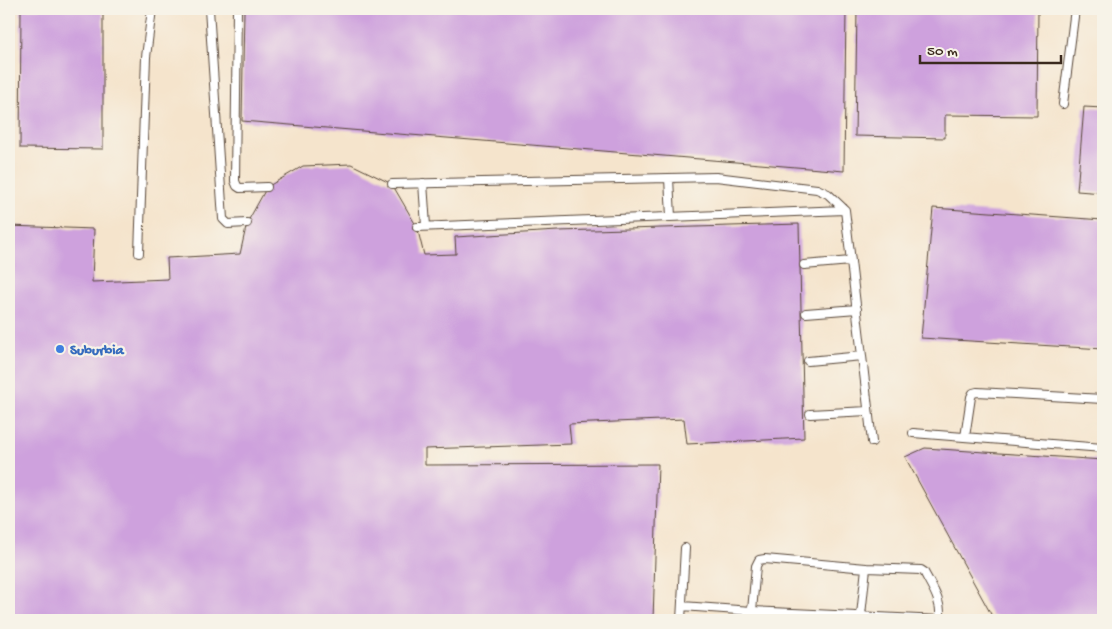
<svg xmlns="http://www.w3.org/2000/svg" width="1112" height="629" viewBox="0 0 1112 629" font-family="'Gochi Hand',sans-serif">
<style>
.building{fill:#cea1dd}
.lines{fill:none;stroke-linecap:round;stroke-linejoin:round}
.lane-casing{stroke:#574638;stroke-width:10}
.lane{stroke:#fff;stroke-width:8}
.shop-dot{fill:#3f7fe0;stroke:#f7f3e8;stroke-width:2}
.labels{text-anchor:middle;stroke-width:4.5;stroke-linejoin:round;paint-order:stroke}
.shop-label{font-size:15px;font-weight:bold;fill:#366cbe;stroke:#f7f3e8;text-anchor:start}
</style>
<rect width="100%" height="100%" fill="#f7f3e8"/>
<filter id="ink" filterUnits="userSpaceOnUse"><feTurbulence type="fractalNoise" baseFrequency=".02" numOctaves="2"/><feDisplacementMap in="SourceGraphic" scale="10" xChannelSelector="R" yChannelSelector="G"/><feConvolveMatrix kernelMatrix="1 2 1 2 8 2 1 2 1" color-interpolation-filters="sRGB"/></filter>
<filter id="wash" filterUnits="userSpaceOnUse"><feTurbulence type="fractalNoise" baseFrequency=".0096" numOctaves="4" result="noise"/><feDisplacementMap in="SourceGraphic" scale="20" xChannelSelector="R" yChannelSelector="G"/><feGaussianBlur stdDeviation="1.12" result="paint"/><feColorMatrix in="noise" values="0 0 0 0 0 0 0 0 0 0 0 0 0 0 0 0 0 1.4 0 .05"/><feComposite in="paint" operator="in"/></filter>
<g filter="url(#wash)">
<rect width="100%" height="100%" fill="#f5e4cc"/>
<g id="blocks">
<path class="building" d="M21,9H103V149L20,148Z
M244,9H846L844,171L242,121Z
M857,9H1038L1037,116L945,115V138L855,136Z
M1084,107L1103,108V193L1077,191Z
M351,164L392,184L417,227L424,255L456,254L455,237L558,231L799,224L804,438L687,444L684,419L569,424L571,444L425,449V465L658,464L653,620H9V226L94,229L92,282L168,279L167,258L240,254L247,223L267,187L303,166Z
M933,208L1103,220V349L921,338Z
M925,448L1103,460V620H1039L992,616L905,457Z"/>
</g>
</g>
<g filter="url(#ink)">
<use href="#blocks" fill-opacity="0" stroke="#574638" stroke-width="1"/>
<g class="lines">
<g class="lane-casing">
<path id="lane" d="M209,9L223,219L228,224L247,223
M237,9L235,181L237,186L240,188L267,187
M1063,104L1075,9
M669,178L671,217
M423,183L426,226
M392,184L716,177L817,189L828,194L845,210L872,442
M417,227L845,210
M139,253L146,57L152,9
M804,265L851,261
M806,313L857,309
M808,361L862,356
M810,414L868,411
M913,433L1103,448
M965,437L971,397L973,393L977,392L1103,399
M682,606L752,611L756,566L759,560L765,559L866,568
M861,615L866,568L921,570L924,572C933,589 942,601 940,620
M681,620L685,548
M750,620L752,611L940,620"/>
</g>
<use href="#lane" class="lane"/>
</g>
</g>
<circle class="shop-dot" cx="60" cy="349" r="5"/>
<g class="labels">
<g class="shop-label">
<text x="70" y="354">Suburbia</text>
</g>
</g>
<rect width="1112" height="629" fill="none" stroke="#f7f3e8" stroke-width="30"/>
<path d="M920 55v8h141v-8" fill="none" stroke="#3b2a1e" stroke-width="2.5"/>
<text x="927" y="55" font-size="15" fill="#3b2a1e" stroke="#f7f3e8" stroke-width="4" paint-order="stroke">50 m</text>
</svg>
